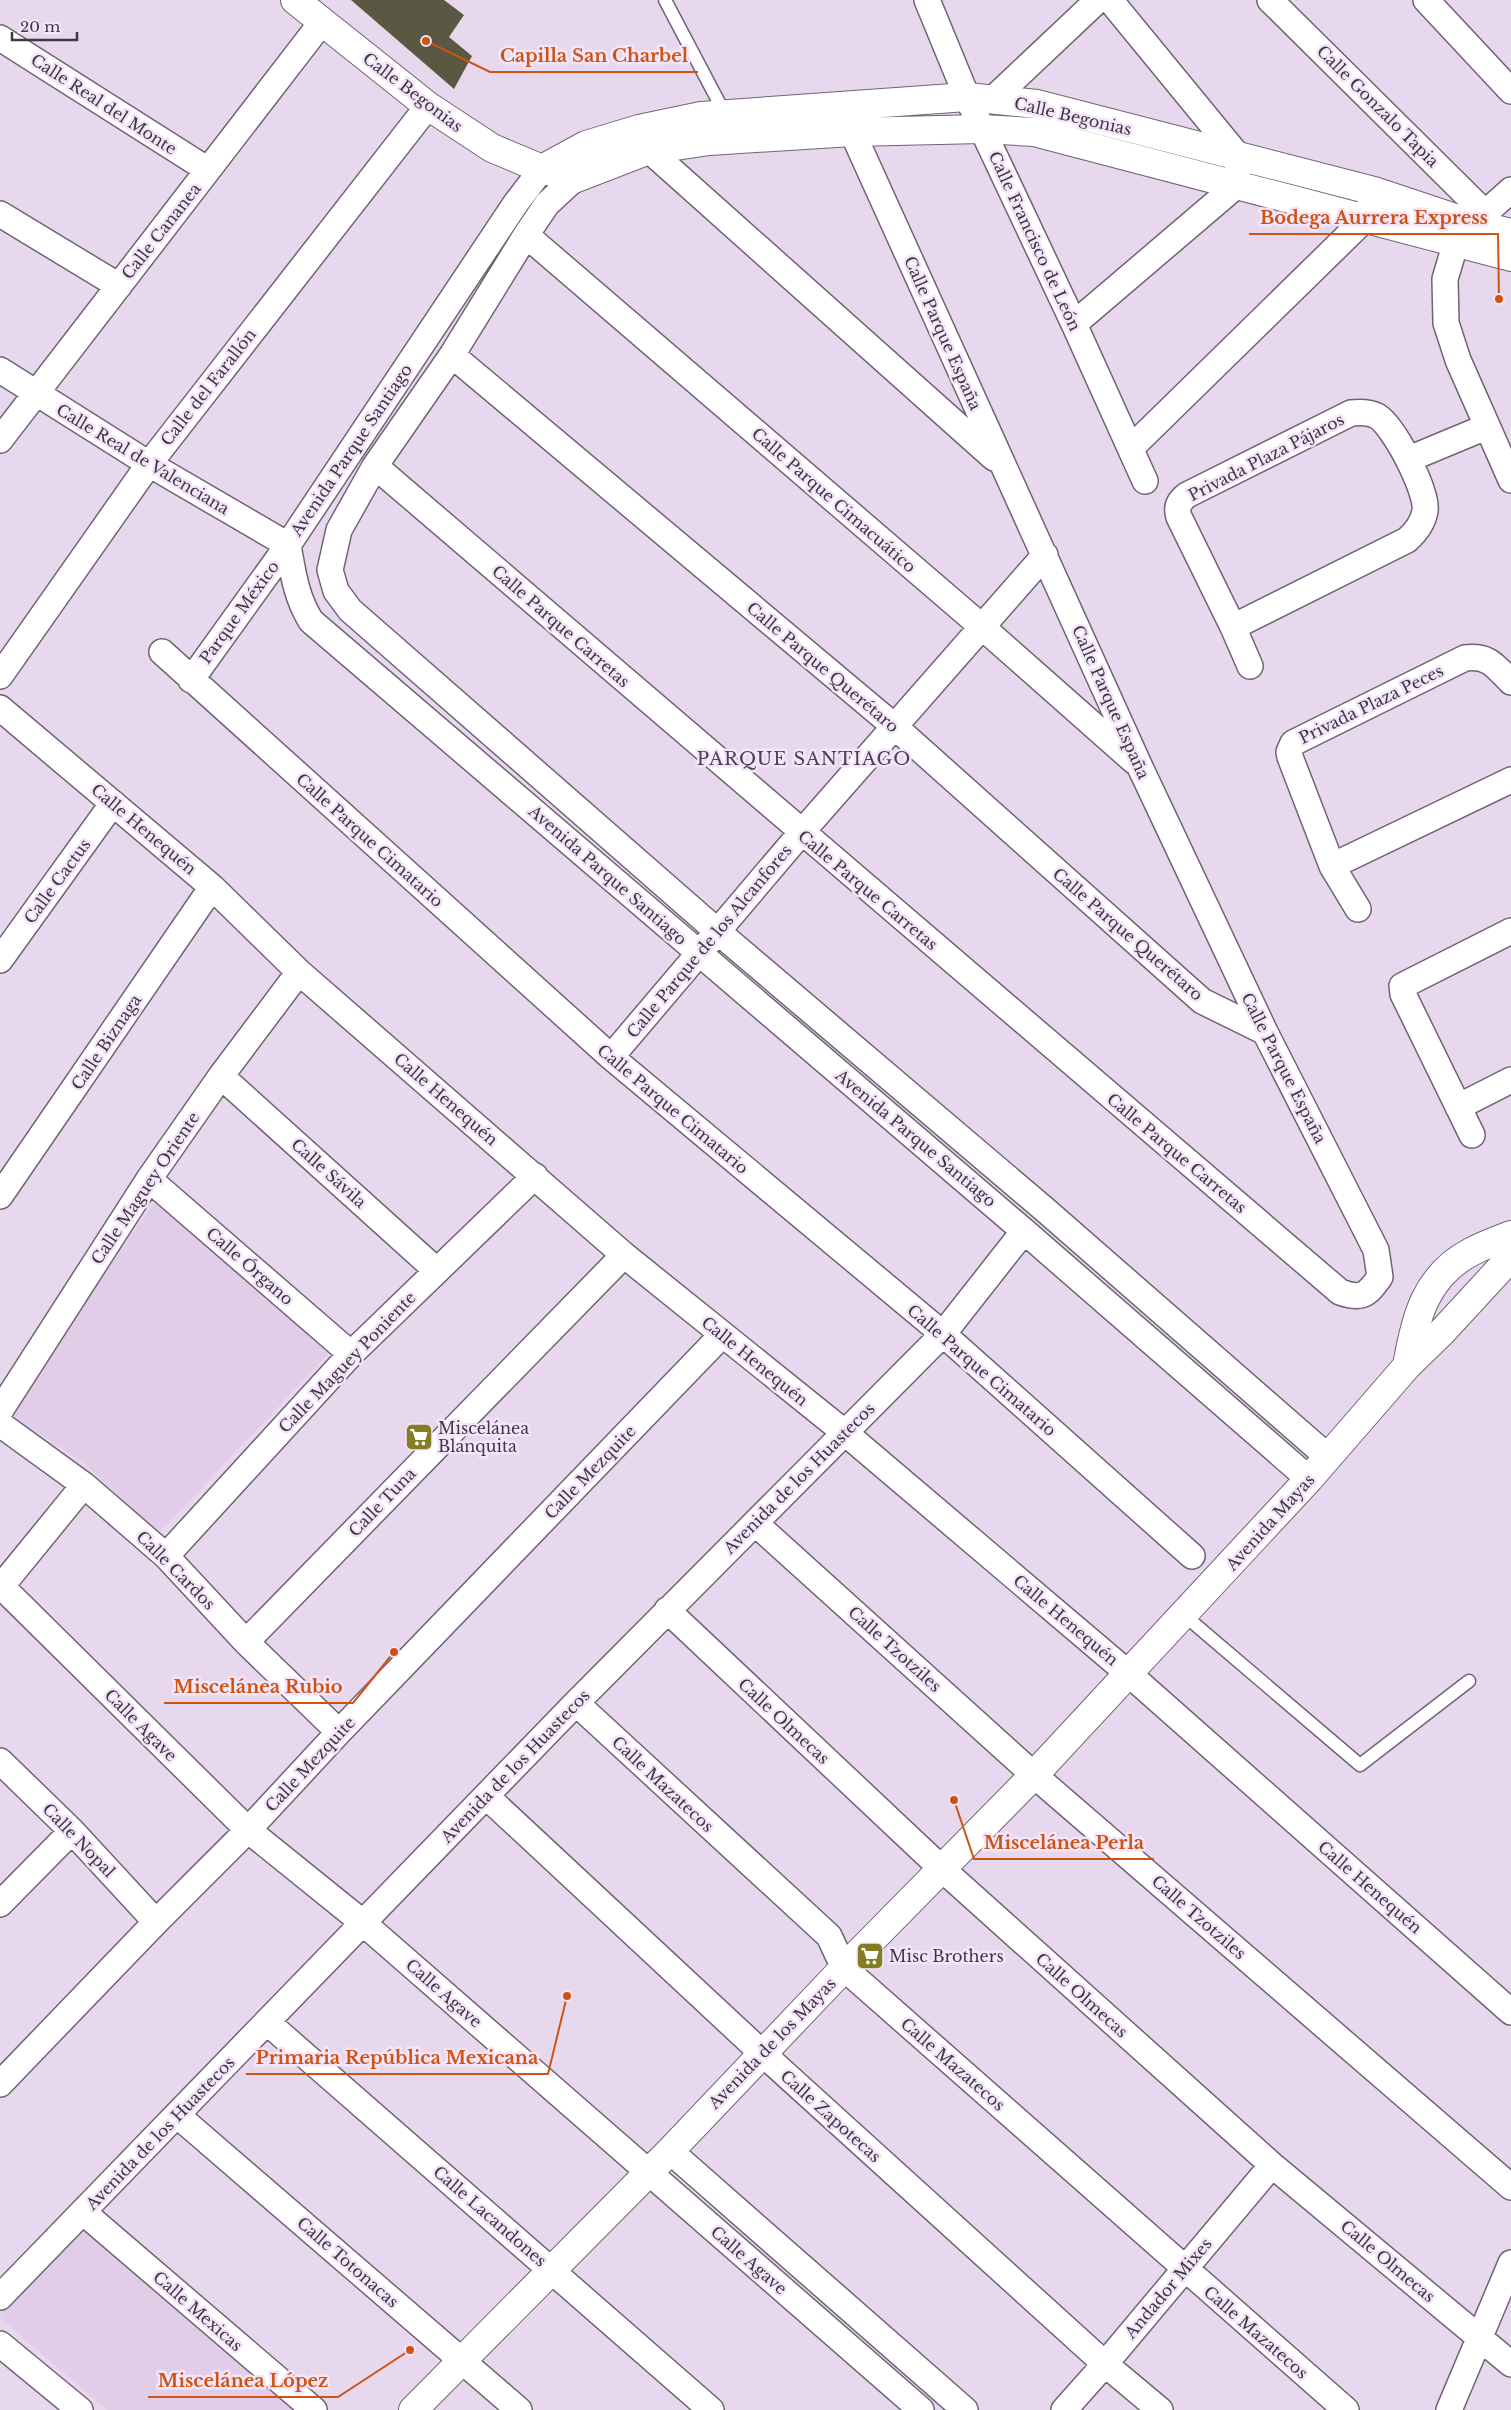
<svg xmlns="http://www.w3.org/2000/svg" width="1511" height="2410" viewBox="0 0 1511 2410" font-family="'Libre Baskerville',serif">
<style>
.built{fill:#e2cde9}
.building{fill:#595842}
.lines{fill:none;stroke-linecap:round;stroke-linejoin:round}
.lane-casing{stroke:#716376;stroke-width:15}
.street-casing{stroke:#716376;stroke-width:28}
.secondary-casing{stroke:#716376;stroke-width:30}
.lane{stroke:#fff;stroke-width:12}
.street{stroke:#fff;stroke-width:25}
.secondary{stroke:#fff;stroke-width:28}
.labels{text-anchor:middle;stroke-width:5;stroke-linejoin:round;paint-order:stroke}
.street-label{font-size:16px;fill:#3e3840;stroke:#f5e5fb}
.poi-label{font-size:16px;fill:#3e3840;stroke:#f5e5fb;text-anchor:start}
.neighbourhood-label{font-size:18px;letter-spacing:1px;fill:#4e4152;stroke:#f5e5fb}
.leader{fill:none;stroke:#ce5414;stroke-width:2}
.callout-dot{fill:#ce5414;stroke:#f5e5fb;stroke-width:2}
.callout-label{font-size:18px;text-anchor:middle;font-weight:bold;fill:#ce5414;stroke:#f5e5fb;stroke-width:5;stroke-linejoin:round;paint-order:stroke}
</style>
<rect width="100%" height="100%" fill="#e8d8ed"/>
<path class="built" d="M155,1201L334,1348L158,1534L85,1464L9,1413Z
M87,2221L303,2410H107L0,2318V2314Z"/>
<path class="building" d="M351,0H444L464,15L449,37L472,56L454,89Z"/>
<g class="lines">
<g class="lane-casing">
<path id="lane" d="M665,0L725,114
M1184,1615L1360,1765L1469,1681"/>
</g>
<g class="street-casing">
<path id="street" d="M927,0L967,97L1074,324L1145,481
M1270,0L1485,213
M1426,0L1511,91
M0,38L208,170
M993,99L1098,0
M649,150L994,458
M574,179L547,204L526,235L452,355L375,466L339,530L330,570L336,591L350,610L717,931L1043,1208L1328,1457
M1511,190L1473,224L1456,242L1445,279L1446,323L1458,360L1511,480
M0,214L119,286
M526,235L981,626L1135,762
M1074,324L1237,185L1238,156L1110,0
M452,355L894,726L1202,1001L1265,1032
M0,370L149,464L288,545
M0,440L322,22
M1131,448L1366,218L1374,191
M1409,459L1486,427
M375,466L1340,1292C1362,1300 1367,1295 1380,1277L1376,1250L1265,1032L1140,767L845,116
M288,545C293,573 296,597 311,621L1024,1231L1309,1479
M1233,627L1407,540C1416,532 1423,523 1425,511C1428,492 1394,426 1377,416C1369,412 1359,412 1351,413L1187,495C1179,501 1176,508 1179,517L1233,627L1250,666
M162,652L611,1057L943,1334L1192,1556
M0,676L149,464L428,106
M191,680L288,545L516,203L542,169
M0,708L212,887L299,972L624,1255L844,1432L1129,1674L1511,2012
M1332,866L1511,780
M1358,909L1332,866L1290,757L1289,752L1293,743L1465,658C1489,655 1495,666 1511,682
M0,960L113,803
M611,1057L801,833L1045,555
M221,1076L436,1270
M1458,1107L1511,1080
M1472,1135L1403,994L1402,986L1511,931
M149,1179L351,1354
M0,1196L212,887
M0,1411L149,1179L221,1076L299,972
M0,1424L84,1485L166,1556L246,1642L339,1732
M756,1524L1034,1775L1511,2187
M166,1556L351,1354L535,1176
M0,1585L248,1830L362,1922L921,2410
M0,1588L84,1485
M667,1610L941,1868L1272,2165L1511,2364
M246,1642L624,1255
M576,1703L829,1936L844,1968L1346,2410
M0,1761L72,1831L156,1922
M486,1796L762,2053L1105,2364L1160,2410
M0,1904L72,1831
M268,2023L711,2410
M0,2084L156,1922L248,1830L339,1732L722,1335
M177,2115L519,2410
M670,2151L965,2410
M83,2212L314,2410
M0,2297L576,1703L943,1334L1024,1231
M0,2344L80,2410
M1064,2410L1105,2364L1272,2165
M1449,2410L1511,2263"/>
</g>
<g class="secondary-casing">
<path id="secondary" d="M295,0L428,106L492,148L542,169L574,179L649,150L709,141L852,132L982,129L1034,132L1511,257
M542,169L586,145L639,129L701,116L967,97L1037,104L1374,191L1473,224L1511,233
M1407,1366C1415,1319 1425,1276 1471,1252C1484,1245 1498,1240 1511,1235
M413,2410L670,2151L844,1968L1034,1775L1309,1479L1407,1366L1441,1333L1511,1257"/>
</g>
<use href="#lane" class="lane"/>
<use href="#street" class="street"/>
<use href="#secondary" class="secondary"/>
</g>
<defs>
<g id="supermarket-square" transform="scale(1.4375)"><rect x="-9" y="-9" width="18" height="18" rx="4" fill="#847d23" stroke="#f5e5fb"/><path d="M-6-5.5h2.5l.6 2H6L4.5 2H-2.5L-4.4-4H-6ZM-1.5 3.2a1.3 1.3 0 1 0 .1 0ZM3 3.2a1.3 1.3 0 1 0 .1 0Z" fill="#fff"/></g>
</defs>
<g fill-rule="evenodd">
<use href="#supermarket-square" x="419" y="1437"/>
<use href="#supermarket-square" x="870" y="1956"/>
</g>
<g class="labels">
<g class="street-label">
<text transform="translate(413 92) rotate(37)" y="6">Calle Begonias</text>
<text transform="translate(104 104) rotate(33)" y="6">Calle Real del Monte</text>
<text transform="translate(1378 106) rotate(45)" y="6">Calle Gonzalo Tapia</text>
<text transform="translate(1073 116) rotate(13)" y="6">Calle Begonias</text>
<text transform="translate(161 231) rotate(-52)" y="6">Calle Cananea</text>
<text transform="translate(1035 241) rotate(65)" y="6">Calle Francisco de León</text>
<text transform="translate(943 333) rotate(66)" y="6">Calle Parque España</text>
<text transform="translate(208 387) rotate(-52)" y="6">Calle del Farallón</text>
<text transform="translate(351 450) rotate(-56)" y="6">Avenida Parque Santiago</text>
<text transform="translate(1266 457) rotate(-27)" y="6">Privada Plaza Pájaros</text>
<text transform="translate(143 459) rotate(31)" y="6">Calle Real de Valenciana</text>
<text transform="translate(834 500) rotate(41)" y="6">Calle Parque Cimacuático</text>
<text transform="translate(239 612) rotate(-54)" y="6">Parque México</text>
<text transform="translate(561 626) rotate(41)" y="6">Calle Parque Carretas</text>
<text transform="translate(823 667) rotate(40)" y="6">Calle Parque Querétaro</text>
<text transform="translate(1111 702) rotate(66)" y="6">Calle Parque España</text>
<text transform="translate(1371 704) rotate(-26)" y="6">Privada Plaza Peces</text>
<text transform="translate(144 829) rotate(40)" y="6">Calle Henequén</text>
<text transform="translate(370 840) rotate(42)" y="6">Calle Parque Cimatario</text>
<text transform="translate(608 875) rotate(41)" y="6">Avenida Parque Santiago</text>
<text transform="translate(57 881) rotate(-54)" y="6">Calle Cactus</text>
<text transform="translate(868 890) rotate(40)" y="6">Calle Parque Carretas</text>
<text transform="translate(1128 934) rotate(41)" y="6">Calle Parque Querétaro</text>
<text transform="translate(709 941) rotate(-50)" y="6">Calle Parque de los Alcanfores</text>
<text transform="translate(106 1042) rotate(-56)" y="6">Calle Biznaga</text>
<text transform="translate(1284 1068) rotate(63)" y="6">Calle Parque España</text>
<text transform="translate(446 1099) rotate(41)" y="6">Calle Henequén</text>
<text transform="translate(673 1109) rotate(40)" y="6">Calle Parque Cimatario</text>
<text transform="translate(916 1138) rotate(40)" y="6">Avenida Parque Santiago</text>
<text transform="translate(1177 1153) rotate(40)" y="6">Calle Parque Carretas</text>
<text transform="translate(329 1173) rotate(42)" y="6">Calle Sávila</text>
<text transform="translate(145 1188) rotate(-56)" y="6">Calle Maguey Oriente</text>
<text transform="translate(250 1266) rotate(41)" y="6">Calle Órgano</text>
<text transform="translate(755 1361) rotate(39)" y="6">Calle Henequén</text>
<text transform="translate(347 1362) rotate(-46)" y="6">Calle Maguey Poniente</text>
<text transform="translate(982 1370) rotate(41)" y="6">Calle Parque Cimatario</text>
<text transform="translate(590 1472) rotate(-46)" y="6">Calle Mezquite</text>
<text transform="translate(799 1478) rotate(-45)" y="6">Avenida de los Huastecos</text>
<text transform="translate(382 1502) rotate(-46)" y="6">Calle Tuna</text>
<text transform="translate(1270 1522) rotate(-48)" y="6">Avenida Mayas</text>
<text transform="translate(176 1570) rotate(45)" y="6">Calle Cardos</text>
<text transform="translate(1066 1620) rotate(40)" y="6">Calle Henequén</text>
<text transform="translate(895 1649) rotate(42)" y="6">Calle Tzotziles</text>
<text transform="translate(784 1721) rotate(43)" y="6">Calle Olmecas</text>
<text transform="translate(141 1725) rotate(45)" y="6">Calle Agave</text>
<text transform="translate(310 1764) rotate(-47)" y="6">Calle Mezquite</text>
<text transform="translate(515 1766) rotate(-46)" y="6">Avenida de los Huastecos</text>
<text transform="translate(663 1784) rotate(43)" y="6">Calle Mazatecos</text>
<text transform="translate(79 1840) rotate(46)" y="6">Calle Nopal</text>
<text transform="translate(1370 1887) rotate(41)" y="6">Calle Henequén</text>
<text transform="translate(1199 1917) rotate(41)" y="6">Calle Tzotziles</text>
<text transform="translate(444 1993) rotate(41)" y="6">Calle Agave</text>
<text transform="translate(1082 1995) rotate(42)" y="6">Calle Olmecas</text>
<text transform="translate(772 2043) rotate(-46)" y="6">Avenida de los Mayas</text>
<text transform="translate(953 2064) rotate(41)" y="6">Calle Mazatecos</text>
<text transform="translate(831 2116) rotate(42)" y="6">Calle Zapotecas</text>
<text transform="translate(160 2133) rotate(-46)" y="6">Avenida de los Huastecos</text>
<text transform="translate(490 2216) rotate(41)" y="6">Calle Lacandones</text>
<text transform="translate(749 2260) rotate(41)" y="6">Calle Agave</text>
<text transform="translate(1388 2261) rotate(40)" y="6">Calle Olmecas</text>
<text transform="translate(348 2262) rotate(41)" y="6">Calle Totonacas</text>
<text transform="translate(1168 2288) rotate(-50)" y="6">Andador Mixes</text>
<text transform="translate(198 2311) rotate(41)" y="6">Calle Mexicas</text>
<text transform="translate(1256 2332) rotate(41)" y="6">Calle Mazatecos</text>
</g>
<g class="poi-label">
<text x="438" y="1434">Miscelánea<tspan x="438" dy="18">Blanquita</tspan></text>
<text x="889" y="1962">Misc Brothers</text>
</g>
<g class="neighbourhood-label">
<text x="804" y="765">PARQUE SANTIAGO</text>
</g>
</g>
<path class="leader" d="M426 41L490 72H698M1499 299L1498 234H1249M394 1652L353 1703H164M954 1800L974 1859H1154M567 1996L548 2074H246M410 2350L338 2397H148"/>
<g class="callout-dot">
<circle cx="426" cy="41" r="5"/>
<circle cx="1499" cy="299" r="5"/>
<circle cx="394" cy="1652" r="5"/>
<circle cx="954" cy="1800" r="5"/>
<circle cx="567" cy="1996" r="5"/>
<circle cx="410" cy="2350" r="5"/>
</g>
<g class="callout-label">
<text x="594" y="62">Capilla San Charbel</text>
<text x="1374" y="224">Bodega Aurrera Express</text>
<text x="258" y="1693">Miscelánea Rubio</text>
<text x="1064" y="1849">Miscelánea Perla</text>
<text x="397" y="2064">Primaria República Mexicana</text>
<text x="243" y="2387">Miscelánea López</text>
</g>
<path d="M12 32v8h65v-8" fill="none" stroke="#3e3840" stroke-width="2.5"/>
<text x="20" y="32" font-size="15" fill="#3e3840" stroke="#f5e5fb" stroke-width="4" paint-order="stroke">20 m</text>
</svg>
